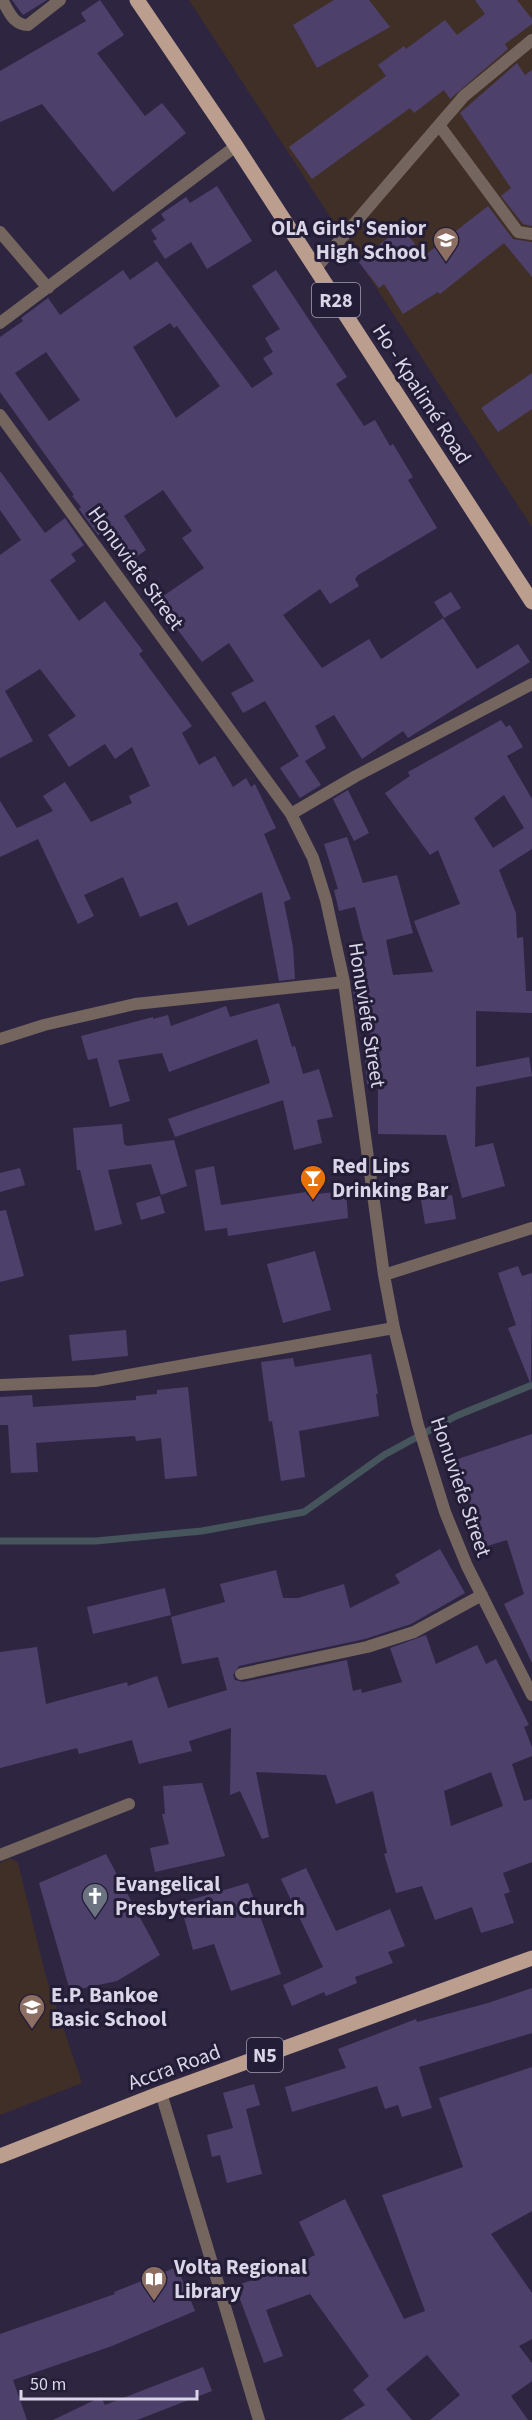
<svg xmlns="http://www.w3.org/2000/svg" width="532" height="2420" viewBox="0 0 532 2420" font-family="'Source Sans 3',sans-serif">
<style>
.education{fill:#402f26}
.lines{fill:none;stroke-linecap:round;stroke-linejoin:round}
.stream{stroke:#46545b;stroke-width:7}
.building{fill:#4d416c;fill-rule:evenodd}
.service{stroke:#74655e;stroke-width:12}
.minor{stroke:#74655e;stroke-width:12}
.primary{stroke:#bc9e8f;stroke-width:15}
.labels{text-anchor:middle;stroke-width:6;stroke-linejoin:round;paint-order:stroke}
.shield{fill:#241d37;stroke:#a39eb2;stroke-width:1.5}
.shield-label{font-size:20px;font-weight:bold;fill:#dad6e7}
.poi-label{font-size:21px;font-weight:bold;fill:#dad6e7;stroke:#241d37;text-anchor:start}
.street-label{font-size:21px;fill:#dad6e7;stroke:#241d37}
</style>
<rect width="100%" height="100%" fill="#2e2641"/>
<path class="education" d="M189,0H532V527Z
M10,1858L18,1863L46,1977L82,2083L0,2115V1863Z"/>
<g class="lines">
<path class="stream" d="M0,1541H96L202,1531L304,1512L384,1455L406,1443L456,1416L532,1385"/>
</g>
<path class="building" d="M12,0H47L23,15Z
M100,0L124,35L97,53L145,116L162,103L186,133L113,192L42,104L0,122V71L86,21L81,13Z
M334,0H369L390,27L317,68L293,25Z
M475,0H517L532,19V24L505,44L508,49L450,99L444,90L414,113L410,108L312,179L289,147L386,76L378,65L404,46L406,49L445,20L457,35L485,14Z
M517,63L525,75L532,70V226L523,224L501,196L511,188L460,113Z
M217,186L252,241L207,269L191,242L165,259L153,241L157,239L151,230L165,220L161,214L186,197L190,203Z
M488,206L513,239L532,242V277L504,243L440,294L438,292L403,314L384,284L379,288L358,261L402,227L424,256Z
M157,261L252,388L273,374L263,358L273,352L265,338L280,329L252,286L276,270L347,377L336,384L364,426L375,420L390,446L393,444L413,477L408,480L437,528L358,575L355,579L359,586L330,604L320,589L283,615L322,668L369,639L381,659L383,658L443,618L477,669L518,644L530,662L408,738L403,731L362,759L334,715L315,726L326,748L305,761L321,785L300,798L280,768L299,756L265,701L243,713L231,693L254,681L229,643L202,662L156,601L204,568L182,538L192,531L163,490L124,516L146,550L124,566L101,533L98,535L79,509L81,507L72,496L74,495L0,392V337L23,321L21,318L48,298L60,315L123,270L130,280ZM170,323L174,328L177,326L220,386L176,418L133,347ZM46,352L80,400L49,421L15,373Z
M532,373V409L498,432L481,408Z
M0,471L45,533L65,518L84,545L71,554L76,561L50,580L79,621L105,601L143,651L139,654L192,726L182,733L199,765L215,756L233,787L246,778L251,787L255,784L276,828L264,834L291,899L284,902L293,947L295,979L279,981L262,892L188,926L177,902L140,917L123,877L84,895L94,916L78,924L38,839L0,857V801L17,828L53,811L43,796L65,782L91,822L132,803L129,796L150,786L132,747L115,759L105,744L69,767L48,735L76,716L40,669L5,691L33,741L0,758V555L21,540L0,510Z
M451,592L461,608L444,618L434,602Z
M501,720L506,727L510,725L523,747L507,756L532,799V849L499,870L516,913L517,938L523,937L526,991H532V1013L476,1011V1067L529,1057L532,1076L476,1087L475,1147L493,1143L505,1186L462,1198L446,1135L378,1134V1083L367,1084L365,1060L371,1059L370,1016L357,1017L351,977L350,952L366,951L355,907L339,911L334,890L338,889L324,844L347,837L363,883L397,875L413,933L386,940L393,975L433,972L414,921L460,904L438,850L430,855L385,793L410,776L408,772ZM504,795L524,828L493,848L474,818Z
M348,790L369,833L354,841L333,799Z
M279,1003L292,1047L295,1046L303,1074L319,1069L333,1117L317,1120L322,1143L294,1150L283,1100L175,1137L168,1119L270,1083L257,1039L169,1072L162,1053L118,1060L130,1101L110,1107L97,1058L88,1060L81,1036L153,1017V1019L168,1015L171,1026L226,1006L230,1017Z
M122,1124L124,1144L127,1146L174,1140L187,1186L161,1195L151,1164L108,1170L122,1224L95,1231L80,1170H77L73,1128Z
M214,1166L221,1205L306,1192L307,1195L346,1191L348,1218L228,1236L227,1228L205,1231L195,1170Z
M20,1168L25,1185L0,1192V1173Z
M452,1195L456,1219L425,1224L421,1200Z
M160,1196L165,1213L141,1220L136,1203Z
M6,1210L24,1276L0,1282V1211Z
M315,1251L331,1310L283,1323L267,1264Z
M518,1266L522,1276L532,1273L531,1385L508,1328L516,1325L498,1273Z
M126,1330L128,1356L72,1361L69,1335Z
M371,1354L378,1394H376L379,1416L299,1431L305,1477L281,1481L272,1421L269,1422L261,1362L293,1358L295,1367Z
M188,1387L197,1476L165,1479L161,1438L136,1441L135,1436L36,1443L38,1472L11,1473L8,1425H0V1397L32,1395L33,1407L136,1400V1396L157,1394V1390Z
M532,1434V1663L504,1604L524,1594L507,1540L484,1547L455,1460Z
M440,1549L465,1593L411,1624L365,1639L239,1666L233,1675L235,1680L243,1682L347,1660L353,1691L361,1689L362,1693L402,1682L390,1648L426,1635L436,1664L477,1645L486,1664L496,1659L529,1725L524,1727L532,1747V1756L512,1764L524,1801L532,1799V1862L503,1873L510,1892L504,1894L514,1923L481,1933L472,1907L435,1920L422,1886L396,1893L384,1854L387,1853L373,1791L336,1804L326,1775L256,1772L269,1837L262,1839L240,1791L230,1795L231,1728L189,1741L192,1751L139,1764L132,1740L79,1754L77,1748L0,1768V1652L37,1647L46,1704L127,1682L128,1686L157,1676L168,1708L227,1690L218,1657L182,1664L171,1617L225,1602L220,1584L276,1570L283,1598H298L344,1584L350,1608L400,1583L395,1575ZM491,1772L503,1806L451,1826L444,1791Z
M165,1588L171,1615L93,1634L87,1607Z
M202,1783L225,1856L155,1872L150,1848L169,1844L162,1814H165L163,1786Z
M106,1854L160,1955L117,1981L70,1991L39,1883Z
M306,1868L336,1931L390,1909L405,1946L388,1952L393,1963L355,1977L357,1983L326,1996L324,1992L292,2006L283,1985L323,1967L281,1879Z
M248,1883L281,1974L231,1991L214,1944L193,1950L180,1903Z
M532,1988V2033L419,2067L432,2108L402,2117L398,2105L385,2109L377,2086L292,2112L285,2087L346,2068L338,2049L416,2019L417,2022L488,2003Z
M532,2067V2211L491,2234L532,2293V2339L519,2346L532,2363V2381L511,2396L528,2420H430L460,2395L427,2355L386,2389L412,2420H341L365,2405L353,2390L369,2376L310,2294L266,2310L283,2356L264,2363L235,2286L296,2265L315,2255L299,2222L345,2199L404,2319L425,2311L382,2195L463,2167L439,2098Z
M254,2084L260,2105L246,2109L262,2174L227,2183L220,2155L212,2157L207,2135L233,2128L223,2093Z
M177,2267L195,2311L112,2346L13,2380L27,2420H0V2334L115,2294L114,2292Z
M203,2367L212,2391L137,2420H53L101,2397L105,2405Z"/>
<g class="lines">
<path class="service" d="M2,0C9,11 13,25 28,25L60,0
M439,125L518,232L532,234
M316,268L464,96L532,40"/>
<path class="minor" d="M0,232L48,288
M0,323L236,146
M0,415L291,814L313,858L326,900L344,982L384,1275L394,1328L418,1425L445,1512L467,1566L532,1695
M291,814L356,776L532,684
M0,1039L44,1025L135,1004L344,982
M384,1275L532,1228
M0,1385L95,1381L394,1328
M241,1674L367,1647L414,1632L482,1595
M0,1855L129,1804
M161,2093L259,2420"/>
<path class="primary" d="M137,0L236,146L532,602
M0,2156L161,2093L532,1958"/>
</g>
<defs>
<g id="school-pin" transform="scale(1.35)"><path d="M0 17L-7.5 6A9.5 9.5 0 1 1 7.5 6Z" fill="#8d6e63" stroke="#241d37"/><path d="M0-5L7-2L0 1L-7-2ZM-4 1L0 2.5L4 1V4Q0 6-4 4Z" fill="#fff"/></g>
<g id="bar-pin" transform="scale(1.35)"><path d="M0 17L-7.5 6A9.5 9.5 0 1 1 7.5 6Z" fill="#e8710a" stroke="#241d37"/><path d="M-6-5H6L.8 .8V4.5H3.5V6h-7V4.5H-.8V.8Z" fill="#fff"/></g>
<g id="church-pin" transform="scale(1.35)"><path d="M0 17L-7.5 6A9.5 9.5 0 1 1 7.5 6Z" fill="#6b7280" stroke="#241d37"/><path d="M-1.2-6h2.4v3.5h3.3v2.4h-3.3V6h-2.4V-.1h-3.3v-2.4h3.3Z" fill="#fff"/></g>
<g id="library-pin" transform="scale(1.35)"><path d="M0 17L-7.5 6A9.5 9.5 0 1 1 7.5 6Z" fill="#8d6e63" stroke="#241d37"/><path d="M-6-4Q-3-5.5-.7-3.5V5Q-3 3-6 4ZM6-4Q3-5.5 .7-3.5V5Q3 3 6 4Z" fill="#fff"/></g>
</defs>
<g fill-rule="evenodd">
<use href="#school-pin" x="446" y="240"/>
<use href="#bar-pin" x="313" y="1178"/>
<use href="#church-pin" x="95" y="1896"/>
<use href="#school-pin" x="32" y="2007"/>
<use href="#library-pin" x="154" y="2279"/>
</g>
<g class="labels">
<g class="shield">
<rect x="312" y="283" width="48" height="34" rx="4.5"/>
<rect x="247" y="2038" width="36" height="34" rx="4.5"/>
</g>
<g class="shield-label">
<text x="336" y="307">R28</text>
<text x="265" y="2062">N5</text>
</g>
<g class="poi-label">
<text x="426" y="235" text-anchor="end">OLA Girls' Senior<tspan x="426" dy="24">High School</tspan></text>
<text x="332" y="1173">Red Lips<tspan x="332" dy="24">Drinking Bar</tspan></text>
<text x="115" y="1891">Evangelical<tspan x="115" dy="24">Presbyterian Church</tspan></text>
<text x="51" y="2002">E.P. Bankoe<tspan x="51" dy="24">Basic School</tspan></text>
<text x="174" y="2274">Volta Regional<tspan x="174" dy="24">Library</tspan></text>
</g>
<g class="street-label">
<text transform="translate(422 394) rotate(57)" y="7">Ho - Kpalimé Road</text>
<text transform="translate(136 568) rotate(54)" y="7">Honuviefe Street</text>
<text transform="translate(367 1015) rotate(81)" y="7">Honuviefe Street</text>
<text transform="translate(461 1487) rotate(71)" y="7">Honuviefe Street</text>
<text transform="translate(174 2067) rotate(-20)" y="7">Accra Road</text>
</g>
</g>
<path d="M21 2390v9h176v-9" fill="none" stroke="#dad6e7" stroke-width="3"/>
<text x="30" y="2390" font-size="18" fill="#dad6e7" stroke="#241d37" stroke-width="4.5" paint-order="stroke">50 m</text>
</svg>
